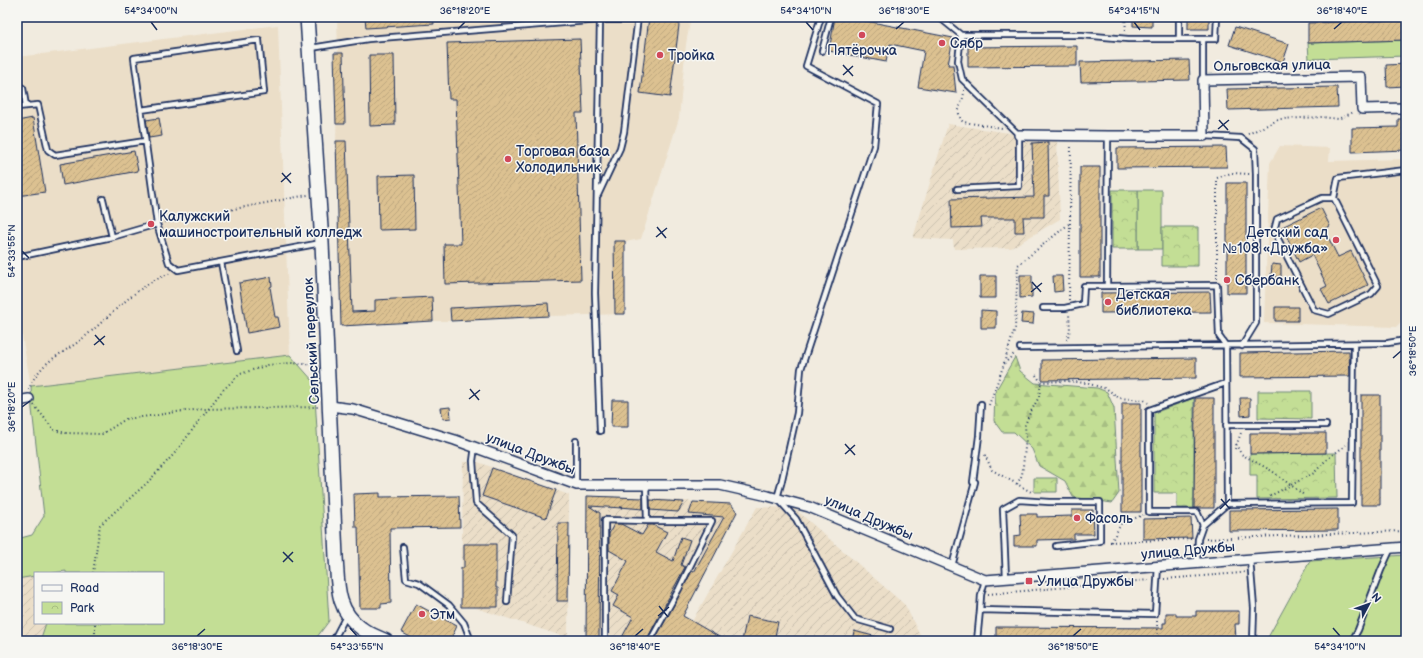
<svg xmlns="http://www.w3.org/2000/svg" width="1423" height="658" viewBox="0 0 1423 658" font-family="'Balsamiq Sans',sans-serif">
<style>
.built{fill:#ebdec8}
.industrial{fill:url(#industrial-furrows)}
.green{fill:#c3de95;stroke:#6f867a}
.forest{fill:url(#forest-firs);stroke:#6f867a}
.park{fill:url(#park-crowns);stroke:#6f867a}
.building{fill:url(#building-hatch);stroke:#1b2f5e}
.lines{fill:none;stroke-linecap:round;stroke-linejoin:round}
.lane-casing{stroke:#1b2f5e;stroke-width:8}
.street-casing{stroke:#1b2f5e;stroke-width:12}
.secondary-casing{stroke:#1b2f5e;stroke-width:16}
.path{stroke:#1b2f5e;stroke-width:2;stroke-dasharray:1 3;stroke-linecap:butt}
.lane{stroke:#f6f6f2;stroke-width:4.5}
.street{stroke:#f6f6f2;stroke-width:9}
.secondary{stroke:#f6f6f2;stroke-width:13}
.ticks{fill:none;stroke:#1b2f5e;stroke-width:1.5}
.poi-dot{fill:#d1495b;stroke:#f6f6f2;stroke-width:1.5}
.labels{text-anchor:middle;stroke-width:3;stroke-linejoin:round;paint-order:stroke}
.poi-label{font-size:14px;fill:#1b2f5e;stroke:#f6f6f2;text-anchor:start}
.street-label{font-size:14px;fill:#1b2f5e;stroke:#f6f6f2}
.neatline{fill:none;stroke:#1b2f5e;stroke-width:1.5}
.ticks-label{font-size:10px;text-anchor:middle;fill:#1b2f5e}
</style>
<defs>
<pattern id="industrial-furrows" width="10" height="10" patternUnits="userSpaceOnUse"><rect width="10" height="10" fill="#ebdec8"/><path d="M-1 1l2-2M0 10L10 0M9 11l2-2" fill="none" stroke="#c9bfae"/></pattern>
<pattern id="forest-firs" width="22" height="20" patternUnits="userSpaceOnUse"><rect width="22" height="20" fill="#c3de95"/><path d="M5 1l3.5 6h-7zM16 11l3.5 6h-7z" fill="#a7bf83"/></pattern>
<pattern id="park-crowns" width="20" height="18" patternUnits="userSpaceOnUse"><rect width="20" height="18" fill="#c3de95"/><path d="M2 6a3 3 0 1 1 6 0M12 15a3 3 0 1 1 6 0" fill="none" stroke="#a7bf83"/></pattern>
<pattern id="building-hatch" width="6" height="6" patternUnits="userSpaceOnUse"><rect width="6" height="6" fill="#dcc191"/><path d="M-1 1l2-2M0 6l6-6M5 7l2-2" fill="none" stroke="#bca67f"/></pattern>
</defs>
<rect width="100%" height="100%" fill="#f1ebdf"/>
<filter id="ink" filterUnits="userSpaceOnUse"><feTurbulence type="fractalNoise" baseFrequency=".025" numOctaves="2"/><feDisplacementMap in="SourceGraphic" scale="8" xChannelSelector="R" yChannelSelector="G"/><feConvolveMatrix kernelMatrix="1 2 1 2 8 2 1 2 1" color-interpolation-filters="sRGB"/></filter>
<g filter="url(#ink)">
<path class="built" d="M337,17H691L686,44L679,118L641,239L625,242V314L549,316L451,321H433L341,326L336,141L338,53Z
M278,25L290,355L31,386L19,319H17V57Z
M1280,146L1330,148L1329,161L1406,159V317L1396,327L1264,323L1270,163Z"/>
<path class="industrial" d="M948,124L1057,140L1060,219L1011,248L954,249L953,240L913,238Z
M463,462H478L569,495L568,638L473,607H461Z
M587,496H607L731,504L737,512L670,641H586Z
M757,507L794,508L905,605L919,633L926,641H681Z
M35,576V623H46L40,641H17V579Z"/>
<path class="green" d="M1406,40V56L1309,59L1308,43Z
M1138,190H1162V249H1138Z
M290,355L314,382L329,621L314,641H40L46,623H163V573H66V571L53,573H35V576L17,579V539L32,535L44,516L32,409L31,386Z
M1406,555V641H1266L1310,561Z"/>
<path class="forest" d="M1015,357L1020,371L1035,383L1097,388L1107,392L1114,408L1119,493L1112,503L1073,497L1065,481L1039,466L1032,449L1014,432H1002L994,421L995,392Z"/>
<path class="park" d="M1112,190H1138V249H1112Z
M1162,227H1198V266H1162Z
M1258,391H1311V419L1258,418Z
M1194,398V508H1177V493H1154V413Z
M1336,453L1337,498L1257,499V475H1250V454Z
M1057,478V492H1034V478Z"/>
<path class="building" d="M365,17H433L434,24L366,28Z
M649,17H680L670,97L640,93Z
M835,17H846L953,38L948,65H953L956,93L918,87L924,51L890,44L886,62L829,51Z
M1133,17H1152V27L1133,26Z
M1188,17H1209V29H1188Z
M1406,20V40L1308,43V23Z
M1235,27L1289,44L1283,62L1229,45Z
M580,39L583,113H576L581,280L445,284L444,244H461L456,99H449L447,43Z
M1077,46V66L968,67V47Z
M334,53H343L345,124H336Z
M369,55H394L395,125L370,126Z
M1189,60L1190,80L1081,82L1080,62Z
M1406,64V86L1387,87L1386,65Z
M1337,87L1338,107L1228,110L1227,89Z
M33,118L45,192L17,196V121Z
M159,118L162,136L149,138L146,120Z
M1398,119H1406V150L1352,152V128L1398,127Z
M336,141H346L352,312L375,311V300L432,297L433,321L341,326Z
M1048,142L1049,196H1044V217H1023L1024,232H1015V218H981L982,227L952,228L951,199L1034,197L1032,143Z
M1226,147L1227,167L1117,168V148Z
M134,151L138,171L63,185L60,164Z
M1080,167H1100V277H1080Z
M414,175L415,229L379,230L378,176Z
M1227,183H1246V293H1227Z
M1321,208L1330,226L1324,229L1338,257L1351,251L1368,285L1329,304L1321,289L1327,286L1312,255L1299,262L1282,227Z
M614,241H625V314H615Z
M1272,264L1281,265V277H1271Z
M1020,275H1032V297L1020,298Z
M980,276H996V298H980Z
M1053,276H1062L1063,291L1054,292Z
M271,277L272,286L270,287L275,317H278L280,327L247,333L239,283Z
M1210,292L1211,312L1101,313V293Z
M548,303L549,316L451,321L450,308Z
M1275,307H1298V321H1275Z
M981,310L996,311V328H981Z
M1022,313L1034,314L1033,324L1021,323Z
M1349,351L1350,376L1240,377V353Z
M1196,358V378L1042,380V360Z
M1361,395H1380V505H1361Z
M1195,398H1214V508H1194Z
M1240,398H1250V415L1241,416Z
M612,400H628V427H611Z
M1122,403H1141V512H1122Z
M450,407L451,418L443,419L441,408Z
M1250,433H1326V453L1250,454Z
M492,468L556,490L546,518L482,496Z
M380,493V497L459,496L460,527L390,528L391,603L381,604V608H360L358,527H355L354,494Z
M587,496L643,498V509L620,507L623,508L589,506L600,513L599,641H586Z
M650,500L684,502L678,512L650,510Z
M693,502L731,504L737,512L683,616L726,641H654L692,571L694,572L724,517L689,514Z
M1338,509V530L1229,531V510Z
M1072,510H1093L1094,534H1074V539L1037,540V546H1014V536L1021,535L1020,514H1037V517L1072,516Z
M1191,518L1192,538L1143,539V519Z
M558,523H569L568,601H557Z
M614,524H621L642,535L648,525H653L667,532L656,552L673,561L681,537L690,540L681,565L685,567L646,641H620L633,617L613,606L619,595L612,591L628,561L609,550V534Z
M464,544H496V588H498V607H461V568H464Z
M416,604L457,626L450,641H417L401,632Z
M1196,611H1239V624H1235L1236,639L1233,641H1213V638H1153V641H996V627L1163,628V623H1166V613H1176V616H1196Z
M747,616L778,622L774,641H742Z
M854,631L881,638V641H852Z"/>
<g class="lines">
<g class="lane-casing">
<path id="lane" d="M821,17L806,66L878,104L874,146L801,369L797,413L781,484L777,498L796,519L837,596L855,619L890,629
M939,17L961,35L958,61L962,79L1019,135V186L957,189
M1179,17V39H1216L1217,17
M600,20H637
M961,35H1082L1128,39H1179
M1203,39V80
M311,48L368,39L600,20L595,293L600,431
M822,51L831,17
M17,85L23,88L26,106
M17,107L38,105L48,150L55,155L145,141
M141,110L264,92L259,40L134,58L157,224
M1108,136L1107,286L1217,285L1219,336L1226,346L1227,504
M1204,136L1241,138L1255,149L1256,174V323L1242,346
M598,195L620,148L624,132L638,17
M1334,198H1322L1277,219L1274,231L1314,310L1329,314L1371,294L1378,286L1334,198L1338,178L1406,170
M103,199L112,237
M17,257L112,237L157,224L169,263L178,270L321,243
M221,262L237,351
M1043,308H1065L1083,304L1084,286H1107
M1020,348L1388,343L1406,340
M1226,425H1326
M475,446L473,461L476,503L512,535L507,602
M576,484V441
M647,521H712L679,589L650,641
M1203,525L1197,512H1149V410L1226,383
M403,547L406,579L419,583L449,605L464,623L471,641
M1250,559L1254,608L1253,641
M1197,563L1198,539L1203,525L1227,504L1352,503L1354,344
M952,566L975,482H973L979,436L981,404
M1006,578L1003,509L1019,500L1049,502H1100V541L1056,546
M985,580L981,595L980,610L1155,614L1158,566
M333,641L346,616
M605,641V520L647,521L646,485
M977,641L980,610
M1352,641L1358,630L1381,570L1391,548"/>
</g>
<g class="street-casing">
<path id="street" d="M1019,135L1108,136H1204L1203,80L1361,77L1362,109L1406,108
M17,401L29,399
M330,406L353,409L455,440L577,485H720L768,496L809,507L985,580L1406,547"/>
</g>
<g class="secondary-casing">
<path id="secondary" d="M307,17L322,243L336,557C338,585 336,610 361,628C368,634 378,637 386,641"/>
</g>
<path class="path" d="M1125,17L1126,32
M964,90C964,105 953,109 963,122L1002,128
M1248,134L1280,119L1322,117L1338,119L1354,112
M165,222L308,195
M1217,278V178L1231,173L1250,174
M1069,300L1071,144
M1067,340L1070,330L1069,314
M1004,363L1015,328L1018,265L1070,223
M1036,375L1041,382L1067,381L1086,383L1107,389L1119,398L1144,400L1148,403
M29,390C31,381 38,372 45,365C55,356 67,350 78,342C109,319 134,286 171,273
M34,405L54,430L66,433L102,434L126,419L158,415L176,412L203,409L318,407
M989,405L1004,364L1015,353
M1236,444L1241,454L1272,471L1304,495
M1235,449L1241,433
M985,455L992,470L1033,493
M1017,484L1022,475L1026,439L1025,425L1029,415L1039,397L1041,382
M1270,496L1314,473L1326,460L1346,445
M1206,539L1402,531
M1110,542L1191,539
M1111,542L1121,524L1143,515
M93,573L100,525L147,483L174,454L222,391L240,374L268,365L291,363L317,365
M1164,579L1241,573L1245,572
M988,594L1149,580
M1157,621L1158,641
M95,641V623"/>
<use href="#lane" class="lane"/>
<use href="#street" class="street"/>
<use href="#secondary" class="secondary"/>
</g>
</g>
<path class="ticks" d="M151,22L157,30M806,22L813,30M1134,22L1140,30M458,29L465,22M896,29L904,22M1334,29L1342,22M843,65L853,76M843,75L853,66M1219,120L1228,130M1218,129L1229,120M282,173L291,183M281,182L291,173M657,227L666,238M656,237L667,228M22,251L29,258M1032,282L1041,292M1031,292L1042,283M95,335L104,345M94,345L105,336M1393,358L1401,351M470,389L479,400M469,399L480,390M22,407L30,401M845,444L855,455M845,454L855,445M1221,499L1230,509M1220,509L1230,499M283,552L293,562M283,562L293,552M659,606L668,617M658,616L669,607M350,628L357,636M1333,628L1340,636M197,636L205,629M635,636L643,629M1073,636L1081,629"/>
<g class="poi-dot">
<circle cx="862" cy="35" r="4"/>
<circle cx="942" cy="43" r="4"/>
<circle cx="660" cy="55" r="4"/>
<circle cx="508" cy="159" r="4"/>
<circle cx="151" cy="224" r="4"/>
<circle cx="1336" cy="240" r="4"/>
<circle cx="1227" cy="280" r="4"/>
<circle cx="1108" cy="302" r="4"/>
<circle cx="1077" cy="518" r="4"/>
<rect x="1025" y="577" width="8" height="8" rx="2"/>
<circle cx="422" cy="614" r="4"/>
</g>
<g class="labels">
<g class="poi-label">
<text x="950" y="48">Сябр</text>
<text x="862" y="55" text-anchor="middle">Пятёрочка</text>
<text x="668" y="60">Тройка</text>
<text x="516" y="156">Торговая база<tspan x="516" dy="16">Холодильник</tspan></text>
<text x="159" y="221">Калужский<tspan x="159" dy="16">машиностроительный колледж</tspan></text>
<text x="1328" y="237" text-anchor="end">Детский сад<tspan x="1328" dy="16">№108 «Дружба»</tspan></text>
<text x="1235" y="285">Сбербанк</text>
<text x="1116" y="299">Детская<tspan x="1116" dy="16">библиотека</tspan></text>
<text x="1085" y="523">Фасоль</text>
<text x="1037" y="586">Улица Дружбы</text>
<text x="430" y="619">Этм</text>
</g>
<g class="street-label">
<text transform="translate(1272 65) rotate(-1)" y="5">Ольговская улица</text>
<text transform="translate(311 341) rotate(-93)" y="5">Сельский переулок</text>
<text transform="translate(531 453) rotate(21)" y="5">улица Дружбы</text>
<text transform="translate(869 517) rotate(23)" y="5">улица Дружбы</text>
<text transform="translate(1188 550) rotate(-5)" y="5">улица Дружбы</text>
</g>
</g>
<rect width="1423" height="658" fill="none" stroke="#f6f6f2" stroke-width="44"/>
<rect x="34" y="572" width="130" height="52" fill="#f6f6f2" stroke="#9ea6b7"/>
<rect x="42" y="585" width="20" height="6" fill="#f6f6f2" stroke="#9ea6b7"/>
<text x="70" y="592" font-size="12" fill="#1b2f5e">Road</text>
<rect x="42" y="602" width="20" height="12" fill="url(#park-crowns)" stroke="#9ea6b7"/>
<text x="70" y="612" font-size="12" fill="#1b2f5e">Park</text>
<g transform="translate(1369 604) rotate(49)" stroke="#f6f6f2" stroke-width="3" paint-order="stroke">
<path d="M0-3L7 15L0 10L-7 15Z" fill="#1b2f5e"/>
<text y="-6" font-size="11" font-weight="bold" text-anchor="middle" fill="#1b2f5e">N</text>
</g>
<rect x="22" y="22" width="1379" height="614" class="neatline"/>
<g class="ticks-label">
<text x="151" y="14">54°34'00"N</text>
<text x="465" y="14">36°18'20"E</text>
<text x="806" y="14">54°34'10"N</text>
<text x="904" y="14">36°18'30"E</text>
<text x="1134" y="14">54°34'15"N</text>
<text x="1342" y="14">36°18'40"E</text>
<text transform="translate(11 251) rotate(-90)" y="4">54°33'55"N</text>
<text transform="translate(1412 351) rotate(-90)" y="4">36°18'50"E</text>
<text transform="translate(11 407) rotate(-90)" y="4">36°18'20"E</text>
<text x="197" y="650">36°18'30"E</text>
<text x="357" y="650">54°33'55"N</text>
<text x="635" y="650">36°18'40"E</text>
<text x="1073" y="650">36°18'50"E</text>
<text x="1340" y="650">54°34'10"N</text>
</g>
</svg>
